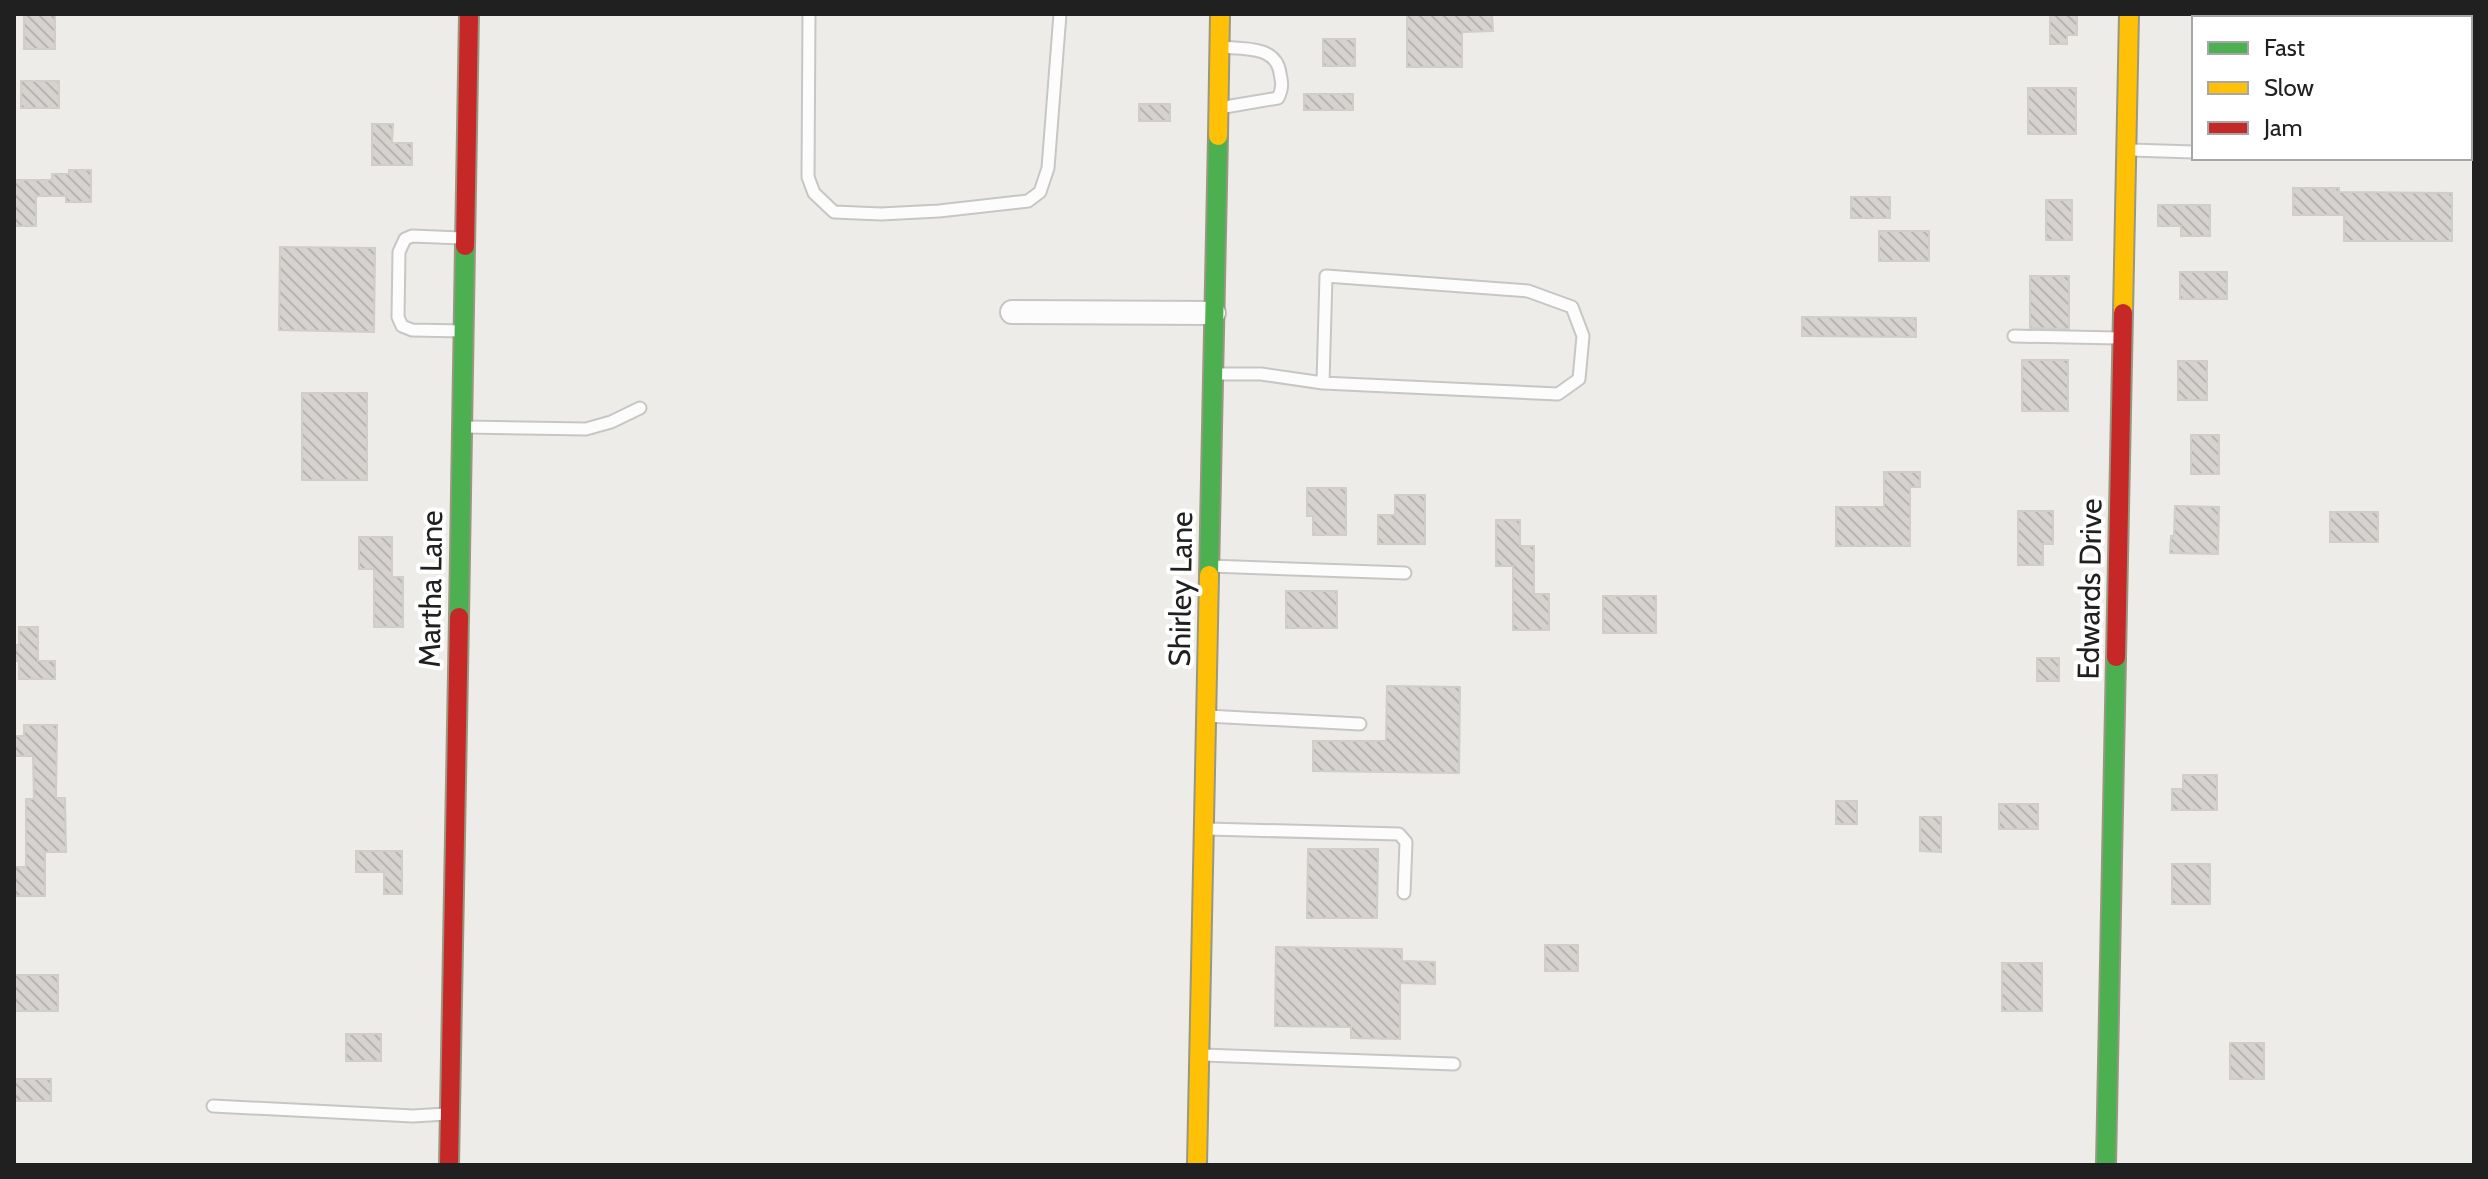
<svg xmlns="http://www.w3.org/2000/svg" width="2488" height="1179" viewBox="0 0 2488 1179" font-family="Cabin,sans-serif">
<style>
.building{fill:url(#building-back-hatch);stroke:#d1cdc9;stroke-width:2}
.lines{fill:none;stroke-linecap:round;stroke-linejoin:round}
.lane-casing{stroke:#c7c6c4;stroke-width:15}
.street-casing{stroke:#c7c6c4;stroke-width:26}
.fast-casing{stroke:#989880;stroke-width:22}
.slow-casing{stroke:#989880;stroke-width:22}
.jam-casing{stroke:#989880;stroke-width:22}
.lane{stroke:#fcfcfc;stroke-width:11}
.street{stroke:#fcfcfc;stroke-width:22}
.fast{stroke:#4caf50;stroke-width:18}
.slow{stroke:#ffc107;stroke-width:18}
.jam{stroke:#c62828;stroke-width:18}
.labels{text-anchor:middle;stroke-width:8;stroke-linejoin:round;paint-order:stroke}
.street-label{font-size:30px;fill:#202020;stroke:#fff}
</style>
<defs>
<pattern id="building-back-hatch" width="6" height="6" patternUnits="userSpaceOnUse" patternTransform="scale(2)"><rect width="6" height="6" fill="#d5d2cf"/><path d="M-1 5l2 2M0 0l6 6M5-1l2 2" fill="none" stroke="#b7b4b1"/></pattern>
</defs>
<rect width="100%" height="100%" fill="#eeece8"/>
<path class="building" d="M24,14H55V49H24Z
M2050,14H2077V35H2067V44H2050Z
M1407,15H1492L1493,31L1462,32V67H1407Z
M1323,39H1355V66H1323Z
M21,81H59V108H21Z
M2028,88H2076V134H2028Z
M1304,94H1353V110H1304Z
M1139,104H1170V121H1139Z
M372,124H393L392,143H412V165H372Z
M69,170H91V202H66V196H36V226H14V180H52V174H69Z
M2293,188H2339V192L2452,193V241H2344V215H2293Z
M1851,197H1890V218H1851Z
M2046,200H2072V240H2046Z
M2158,205H2210V236H2181V226H2158Z
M1879,231H1929V261H1879Z
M280,247L375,248L374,332L279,330Z
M2180,272H2227V299H2180Z
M2030,276H2069V329L2030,328Z
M1802,317L1916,318V337L1802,336Z
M2022,360H2068V411H2022Z
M2178,361H2207V400H2178Z
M302,393H367V480H302Z
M2191,435H2219V474H2191Z
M1884,472H1920V487H1910V546H1836V507H1884Z
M1307,488H1346V535H1313V516H1307Z
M1395,495H1425V544H1378V515H1395Z
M2175,506L2219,507L2218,554L2170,553L2171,536H2174Z
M2018,511H2053V544H2043V565H2018Z
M2330,512H2378V542H2330Z
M1496,520H1520V546H1534V594H1549V630H1513V566H1496Z
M359,537H392V577H403V627H374V569H359Z
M1286,591H1337V628H1286Z
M1603,596H1656V633H1603Z
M19,627H38V661H55V679H19V661H14V645H19Z
M2037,658H2059V681H2037Z
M1387,686L1460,687L1459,773L1313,771V741H1386Z
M24,725H57L56,798H65L66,852H45V896H14V867H26V799H34L33,756H14V736H24Z
M2183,775H2217V810H2172V789H2183Z
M1836,801H1857V824H1836Z
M1999,804H2038V829H1999Z
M1920,817H1941V852L1920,851Z
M1308,849H1378L1377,918H1307Z
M356,851H402V894H384V872H356Z
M2172,864H2210V904H2172Z
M1545,945H1578V971H1545Z
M1276,947L1402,949V961L1435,962V984L1400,983V1039L1351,1038V1027L1275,1026Z
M2002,963H2042V1011H2002Z
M14,975H58V1011H14Z
M346,1034H381V1061H346Z
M2230,1043H2264V1079H2230Z
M15,1079H51V1101H15Z"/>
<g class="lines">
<g class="lane-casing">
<path id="lane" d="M809,14L808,177L814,193L834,212L881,214L939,211L1028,201L1040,192L1048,168L1060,14
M1219,108L1278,98C1283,88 1282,83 1280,73C1276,45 1242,49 1220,47
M2131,150L2194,152
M461,238L412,236L405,239L399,252L398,317L402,326L412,330L463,331
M2014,336L2118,338
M1214,374H1261L1323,383L1558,394L1579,379L1583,336L1572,307L1528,291L1326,276L1323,383
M466,427L586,429L611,422L640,408
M1210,566L1405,573
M1207,716L1360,724
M1208,829L1399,834L1406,842L1404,893
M1203,1055L1454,1064
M213,1106L413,1116L446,1114"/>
</g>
<g class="street-casing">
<path id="street" d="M1012,312L1214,313"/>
</g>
<g class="fast-casing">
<path id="fast" d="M1209,575L1218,136
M459,617L465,246
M2106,1165L2116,657"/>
</g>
<g class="slow-casing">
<path id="slow" d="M1218,136L1220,14
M2123,313L2129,14
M1197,1165L1209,575"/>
</g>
<g class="jam-casing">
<path id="jam" d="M465,246L469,14
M2116,657L2123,313
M449,1165L459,617"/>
</g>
<use href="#lane" class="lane"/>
<use href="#street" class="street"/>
<use href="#fast" class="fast"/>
<use href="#slow" class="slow"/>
<use href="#jam" class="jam"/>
</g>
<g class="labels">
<g class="street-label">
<text transform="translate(431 589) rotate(-89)" y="10">Martha Lane</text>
<text transform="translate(1181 589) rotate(-89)" y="10">Shirley Lane</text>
<text transform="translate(2090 589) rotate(-89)" y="10">Edwards Drive</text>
</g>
</g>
<rect width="2488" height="1179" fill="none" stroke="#202020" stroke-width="32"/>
<rect x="2192" y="16" width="280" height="144" fill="#ffffff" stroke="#a6a6a6" stroke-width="2"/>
<rect x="2208" y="42" width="40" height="12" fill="#4caf50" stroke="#a6a6a6" stroke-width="2"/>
<text x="2264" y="56" font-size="24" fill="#202020">Fast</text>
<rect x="2208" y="82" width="40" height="12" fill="#ffc107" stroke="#a6a6a6" stroke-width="2"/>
<text x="2264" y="96" font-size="24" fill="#202020">Slow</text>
<rect x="2208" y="122" width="40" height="12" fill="#c62828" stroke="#a6a6a6" stroke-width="2"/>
<text x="2264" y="136" font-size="24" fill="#202020">Jam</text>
</svg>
